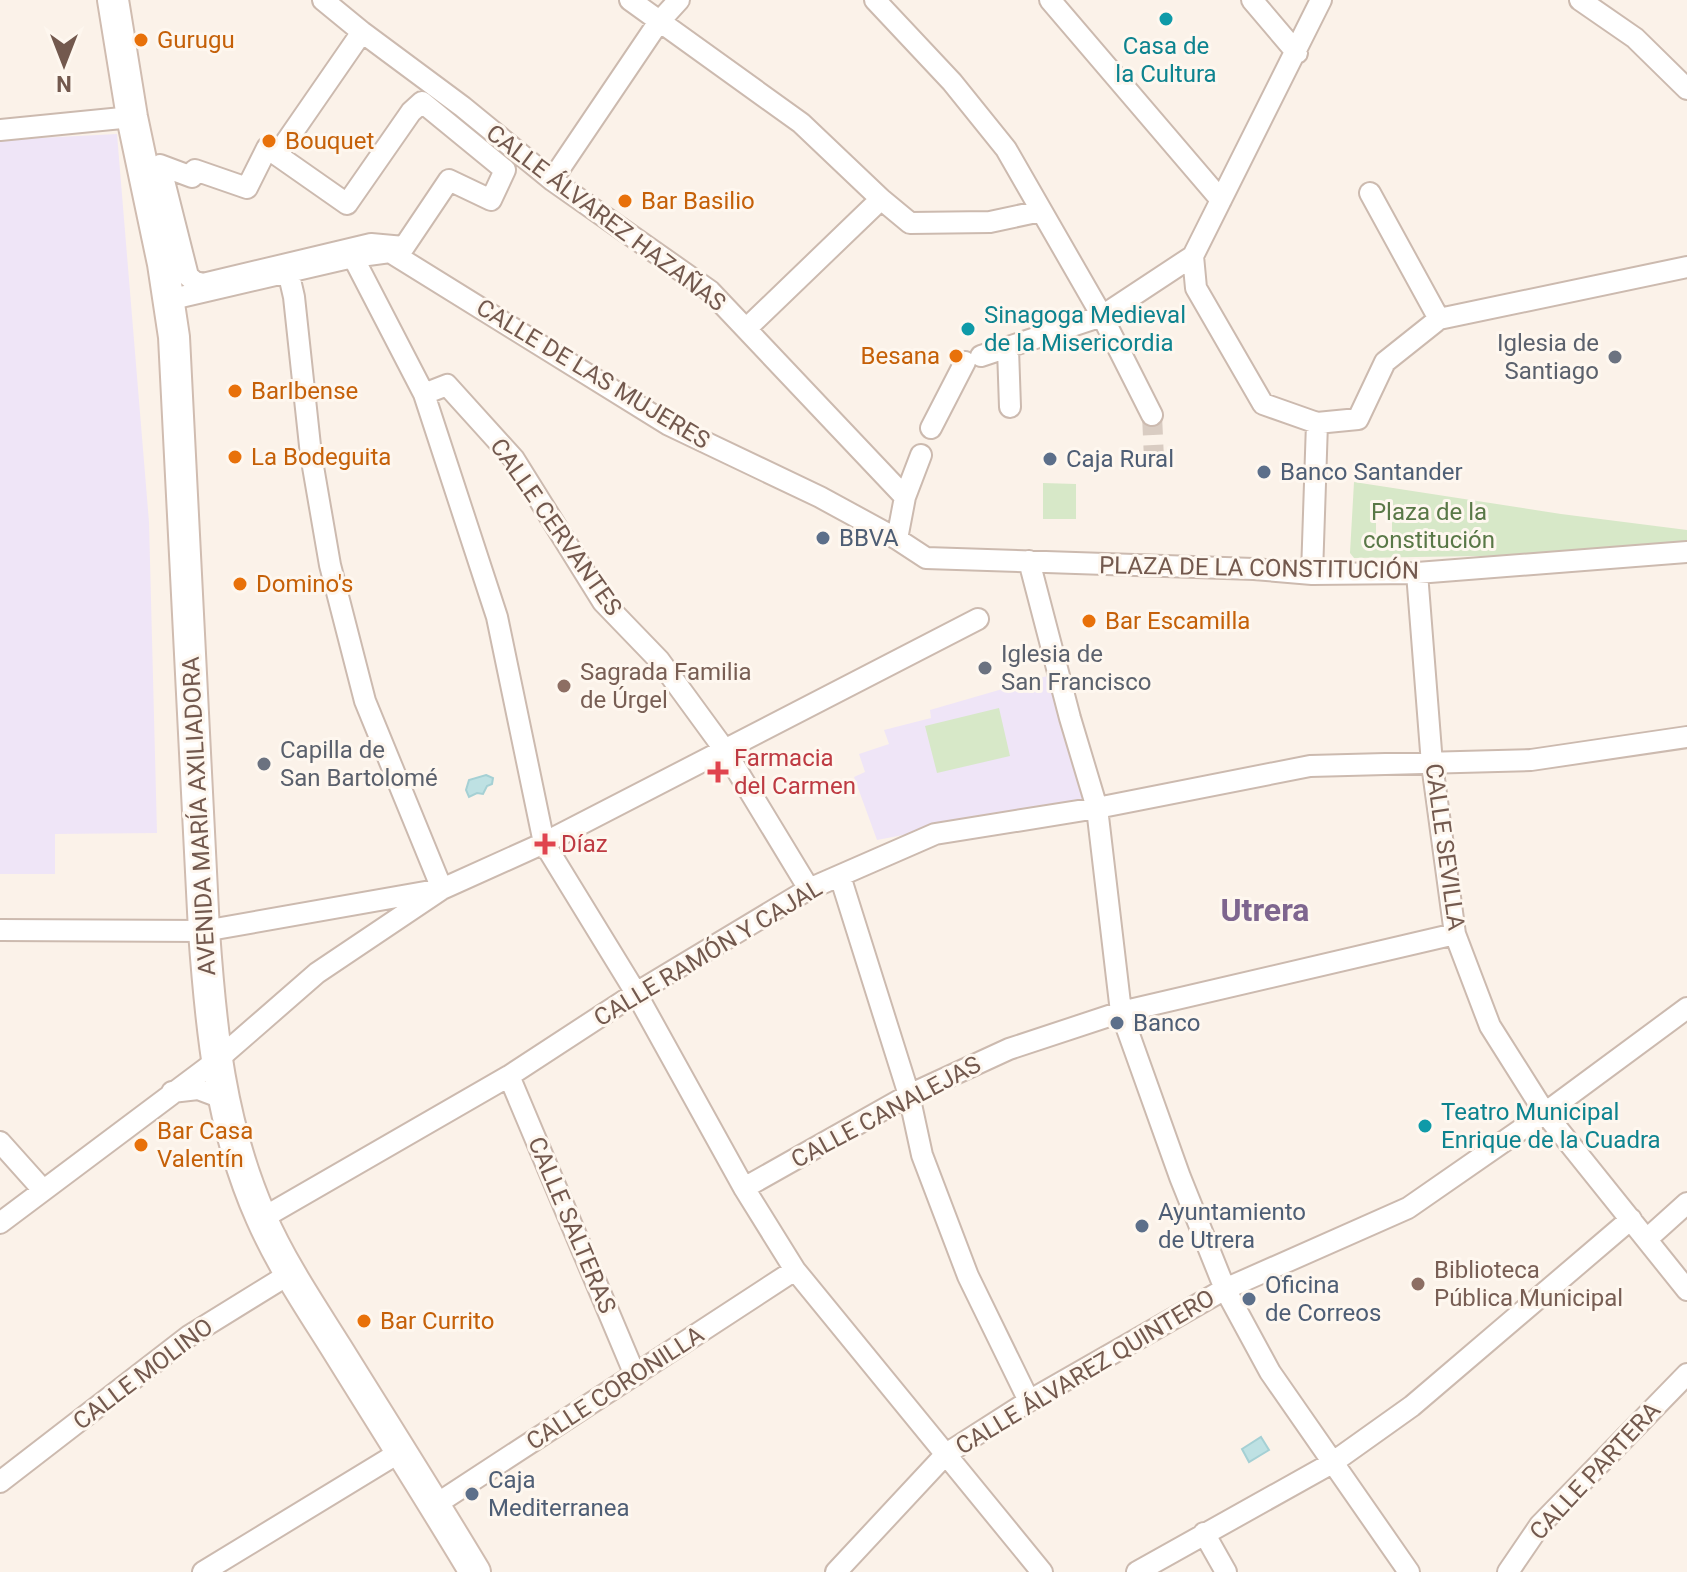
<svg xmlns="http://www.w3.org/2000/svg" width="1687" height="1572" viewBox="0 0 1687 1572" font-family="Roboto,sans-serif">
<style>
.education{fill:#efe5f7}
.green{fill:#d7e8c8;fill-rule:evenodd}
.water{fill:#bee1e3;stroke:#a5d0d4;stroke-width:2}
.lines{fill:none;stroke-linecap:round;stroke-linejoin:round}
.street-tunnel{stroke:#d9ccc2;stroke-width:20;stroke-dasharray:20 10;stroke-linecap:butt}
.street-casing{stroke:#ccbaaf;stroke-width:24}
.secondary-casing{stroke:#d0bcb0;stroke-width:34}
.street{stroke:#fff;stroke-width:20}
.secondary{stroke:#fff;stroke-width:30}
.culture-dot{fill:#0f9aa8;stroke:#fef7ef;stroke-width:3}
.food-dot{fill:#e8710a;stroke:#fef7ef;stroke-width:3}
.worship-dot{fill:#6b7280;stroke:#fef7ef;stroke-width:3}
.service-dot{fill:#5c6f8a;stroke:#fef7ef;stroke-width:3}
.education-dot{fill:#8d6e63;stroke:#fef7ef;stroke-width:3}
.health-dot{fill:#e0444e;stroke:#fef7ef;stroke-width:3}
.labels{text-anchor:middle;stroke-width:6;stroke-linejoin:round;paint-order:stroke}
.food-label{font-size:24px;fill:#c56008;stroke:#fef7ef;text-anchor:start}
.culture-label{font-size:24px;fill:#0d838f;stroke:#fef7ef;text-anchor:start}
.street-label{font-size:24px;fill:#73594e;stroke:#fef7ef}
.worship-label{font-size:24px;fill:#5b616d;stroke:#fef7ef;text-anchor:start}
.service-label{font-size:24px;fill:#4e5e75;stroke:#fef7ef;text-anchor:start}
.park-label{font-size:24px;fill:#597847;stroke:#fef7ef}
.education-label{font-size:24px;fill:#785e54;stroke:#fef7ef;text-anchor:start}
.health-label{font-size:24px;fill:#be3a42;stroke:#fef7ef;text-anchor:start}
.district-label{font-size:32px;font-weight:bold;fill:#7e668f;stroke:#fef7ef}
</style>
<rect width="100%" height="100%" fill="#fbf2e9"/>
<path class="education" d="M117,134L149,522L157,833L55,834V874H0V140Z
M1054,674L1085,800L877,840L854,777L865,772L859,754L889,744L884,730L931,718L930,710Z"/>
<path class="green" d="M1354,482L1561,514L1687,530V549L1603,554L1354,558L1350,553ZM1376,514H1392V545H1376Z
M1043,483L1076,484V519H1043Z
M999,708L1010,756L937,773L925,726Z"/>
<path class="water" d="M486,775L493,778L492,784L487,786L483,794L477,793L469,797L466,790L469,780Z
M1261,1437L1269,1450L1249,1462L1242,1449Z"/>
<g class="lines">
<path class="street-tunnel" d="M1152,415L1154,459"/>
<g class="street-casing">
<path id="street" d="M323,0L362,32L463,107L552,180L710,291L905,497L897,539
M630,0L801,123L881,199L910,223L990,222L1041,211
M875,0L952,82L1006,149L1102,316L1152,415
M1050,0L1221,200
M1252,0L1297,53
M1580,0L1635,38L1687,89
M422,102L505,170L491,200L449,180L404,247L371,244L203,284L195,282L188,276L160,165L192,177L195,170L247,188L267,148L347,204L411,112Z
M0,130L132,117
M277,155L362,32
M552,180L658,23L679,0
M1370,193L1439,319
M1193,256L1196,288L1263,404L1317,423L1358,419L1385,362L1439,319L1687,267
M353,257L424,394L497,617L544,843L636,993L744,1188L795,1270L1042,1572
M168,300L353,257L390,252L669,425L820,497L897,539L926,558L1254,569L1312,574L1417,573L1687,552
M746,329L881,199
M1008,349L1010,407
M981,356L1102,316L1193,256L1321,0
M424,394L447,385L514,459L603,602L659,660L724,749L809,889
M931,428L965,362
M905,497L921,455
M1029,561L1070,718L1097,808L1121,1012L1180,1177L1225,1289L1270,1372L1409,1572
M1417,573L1432,764L1455,934L1490,1026L1545,1113L1687,1290
M1312,574L1317,423
M840,876L909,1095L922,1155L968,1276L1029,1401
M0,930L204,931L442,889L365,701L330,565L311,455L294,297L288,271
M509,1076L635,1375
M172,1092L198,1089L222,1098
M0,1142L43,1190
M744,1188L909,1095L1009,1049L1121,1012L1455,934
M261,1219L509,1076L636,993L809,889L935,834L1097,808L1310,766L1531,760L1687,737
M0,1223L216,1061L317,973L442,889L544,843L978,619
M1647,1239L1687,1203
M0,1482L189,1336L291,1273
M435,1505L795,1270
M1204,1533L1226,1572
M203,1572L400,1452
M836,1572L946,1454L1029,1401L1225,1289L1408,1208L1545,1113L1687,1008
M1137,1572L1332,1463L1412,1406L1631,1219
M1508,1572L1540,1525L1687,1374"/>
</g>
<g class="secondary-casing">
<path id="secondary" d="M113,0L132,117L163,264L174,337L204,931C211,1030 220,1124 261,1217C281,1263 310,1306 337,1349C383,1423 430,1497 475,1572"/>
</g>
<use href="#street" class="street"/>
<use href="#secondary" class="secondary"/>
</g>
<g class="culture-dot">
<circle cx="1166" cy="19" r="8"/>
<circle cx="968" cy="329" r="8"/>
<circle cx="1425" cy="1126" r="8"/>
</g>
<g class="food-dot">
<circle cx="141" cy="40" r="8"/>
<circle cx="269" cy="141" r="8"/>
<circle cx="625" cy="201" r="8"/>
<circle cx="956" cy="356" r="8"/>
<circle cx="235" cy="391" r="8"/>
<circle cx="235" cy="457" r="8"/>
<circle cx="240" cy="584" r="8"/>
<circle cx="1089" cy="621" r="8"/>
<circle cx="141" cy="1145" r="8"/>
<circle cx="364" cy="1321" r="8"/>
</g>
<g class="worship-dot">
<circle cx="1615" cy="357" r="8"/>
<circle cx="985" cy="668" r="8"/>
<circle cx="264" cy="764" r="8"/>
</g>
<g class="service-dot">
<circle cx="1050" cy="459" r="8"/>
<circle cx="1264" cy="472" r="8"/>
<circle cx="823" cy="538" r="8"/>
<circle cx="1117" cy="1023" r="8"/>
<circle cx="1142" cy="1226" r="8"/>
<circle cx="1249" cy="1299" r="8"/>
<circle cx="472" cy="1494" r="8"/>
</g>
<g class="education-dot">
<circle cx="564" cy="686" r="8"/>
<circle cx="1418" cy="1284" r="8"/>
</g>
<g class="health-dot">
<path d="M714 760h8v8h8v8h-8v8h-8v-8h-8v-8h8z"/>
<path d="M541 832h8v8h8v8h-8v8h-8v-8h-8v-8h8z"/>
</g>
<g class="labels">
<g class="food-label">
<text x="157" y="48">Gurugu</text>
<text x="285" y="149">Bouquet</text>
<text x="641" y="209">Bar Basilio</text>
<text x="940" y="364" text-anchor="end">Besana</text>
<text x="251" y="399">BarIbense</text>
<text x="251" y="465">La Bodeguita</text>
<text x="256" y="592">Domino's</text>
<text x="1105" y="629">Bar Escamilla</text>
<text x="157" y="1139">Bar Casa<tspan x="157" dy="28">Valentín</tspan></text>
<text x="380" y="1329">Bar Currito</text>
</g>
<g class="culture-label">
<text x="1166" y="54" text-anchor="middle">Casa de<tspan x="1166" dy="28">la Cultura</tspan></text>
<text x="984" y="323">Sinagoga Medieval<tspan x="984" dy="28">de la Misericordia</tspan></text>
<text x="1441" y="1120">Teatro Municipal<tspan x="1441" dy="28">Enrique de la Cuadra</tspan></text>
</g>
<g class="street-label">
<text transform="translate(606 218) rotate(37)" y="8">CALLE ÁLVAREZ HAZAÑAS</text>
<text transform="translate(593 374) rotate(31)" y="8">CALLE DE LAS MUJERES</text>
<text transform="translate(556 527) rotate(55)" y="8">CALLE CERVANTES</text>
<text transform="translate(1259 568) rotate(1)" y="8">PLAZA DE LA CONSTITUCIÓN</text>
<text transform="translate(199 816) rotate(-93)" y="8">AVENIDA MARÍA AXILIADORA</text>
<text transform="translate(1445 847) rotate(82)" y="8">CALLE SEVILLA</text>
<text transform="translate(708 953) rotate(-31)" y="8">CALLE RAMÓN Y CAJAL</text>
<text transform="translate(886 1112) rotate(-28)" y="8">CALLE CANALEJAS</text>
<text transform="translate(572 1225) rotate(67)" y="8">CALLE SALTERAS</text>
<text transform="translate(1085 1372) rotate(-31)" y="8">CALLE ÁLVAREZ QUINTERO</text>
<text transform="translate(143 1374) rotate(-37)" y="8">CALLE MOLINO</text>
<text transform="translate(615 1388) rotate(-33)" y="8">CALLE CORONILLA</text>
<text transform="translate(1595 1471) rotate(-47)" y="8">CALLE PARTERA</text>
</g>
<g class="worship-label">
<text x="1599" y="351" text-anchor="end">Iglesia de<tspan x="1599" dy="28">Santiago</tspan></text>
<text x="1001" y="662">Iglesia de<tspan x="1001" dy="28">San Francisco</tspan></text>
<text x="280" y="758">Capilla de<tspan x="280" dy="28">San Bartolomé</tspan></text>
</g>
<g class="service-label">
<text x="1066" y="467">Caja Rural</text>
<text x="1280" y="480">Banco Santander</text>
<text x="839" y="546">BBVA</text>
<text x="1133" y="1031">Banco</text>
<text x="1158" y="1220">Ayuntamiento<tspan x="1158" dy="28">de Utrera</tspan></text>
<text x="1265" y="1293">Oficina<tspan x="1265" dy="28">de Correos</tspan></text>
<text x="488" y="1488">Caja<tspan x="488" dy="28">Mediterranea</tspan></text>
</g>
<g class="park-label">
<text x="1429" y="520">Plaza de la<tspan x="1429" dy="28">constitución</tspan></text>
</g>
<g class="education-label">
<text x="580" y="680">Sagrada Familia<tspan x="580" dy="28">de Úrgel</tspan></text>
<text x="1434" y="1278">Biblioteca<tspan x="1434" dy="28">Pública Municipal</tspan></text>
</g>
<g class="health-label">
<text x="734" y="766">Farmacia<tspan x="734" dy="28">del Carmen</tspan></text>
<text x="561" y="852">Díaz</text>
</g>
<g class="district-label">
<text x="1265" y="921">Utrera</text>
</g>
</g>
<g transform="translate(64 64) rotate(180)" stroke="#fef7ef" stroke-width="6" paint-order="stroke">
<path d="M0-6L14 30L0 20L-14 30Z" fill="#73594e"/>
<text y="-12" font-size="22" font-weight="bold" text-anchor="middle" fill="#73594e">N</text>
</g>
</svg>
